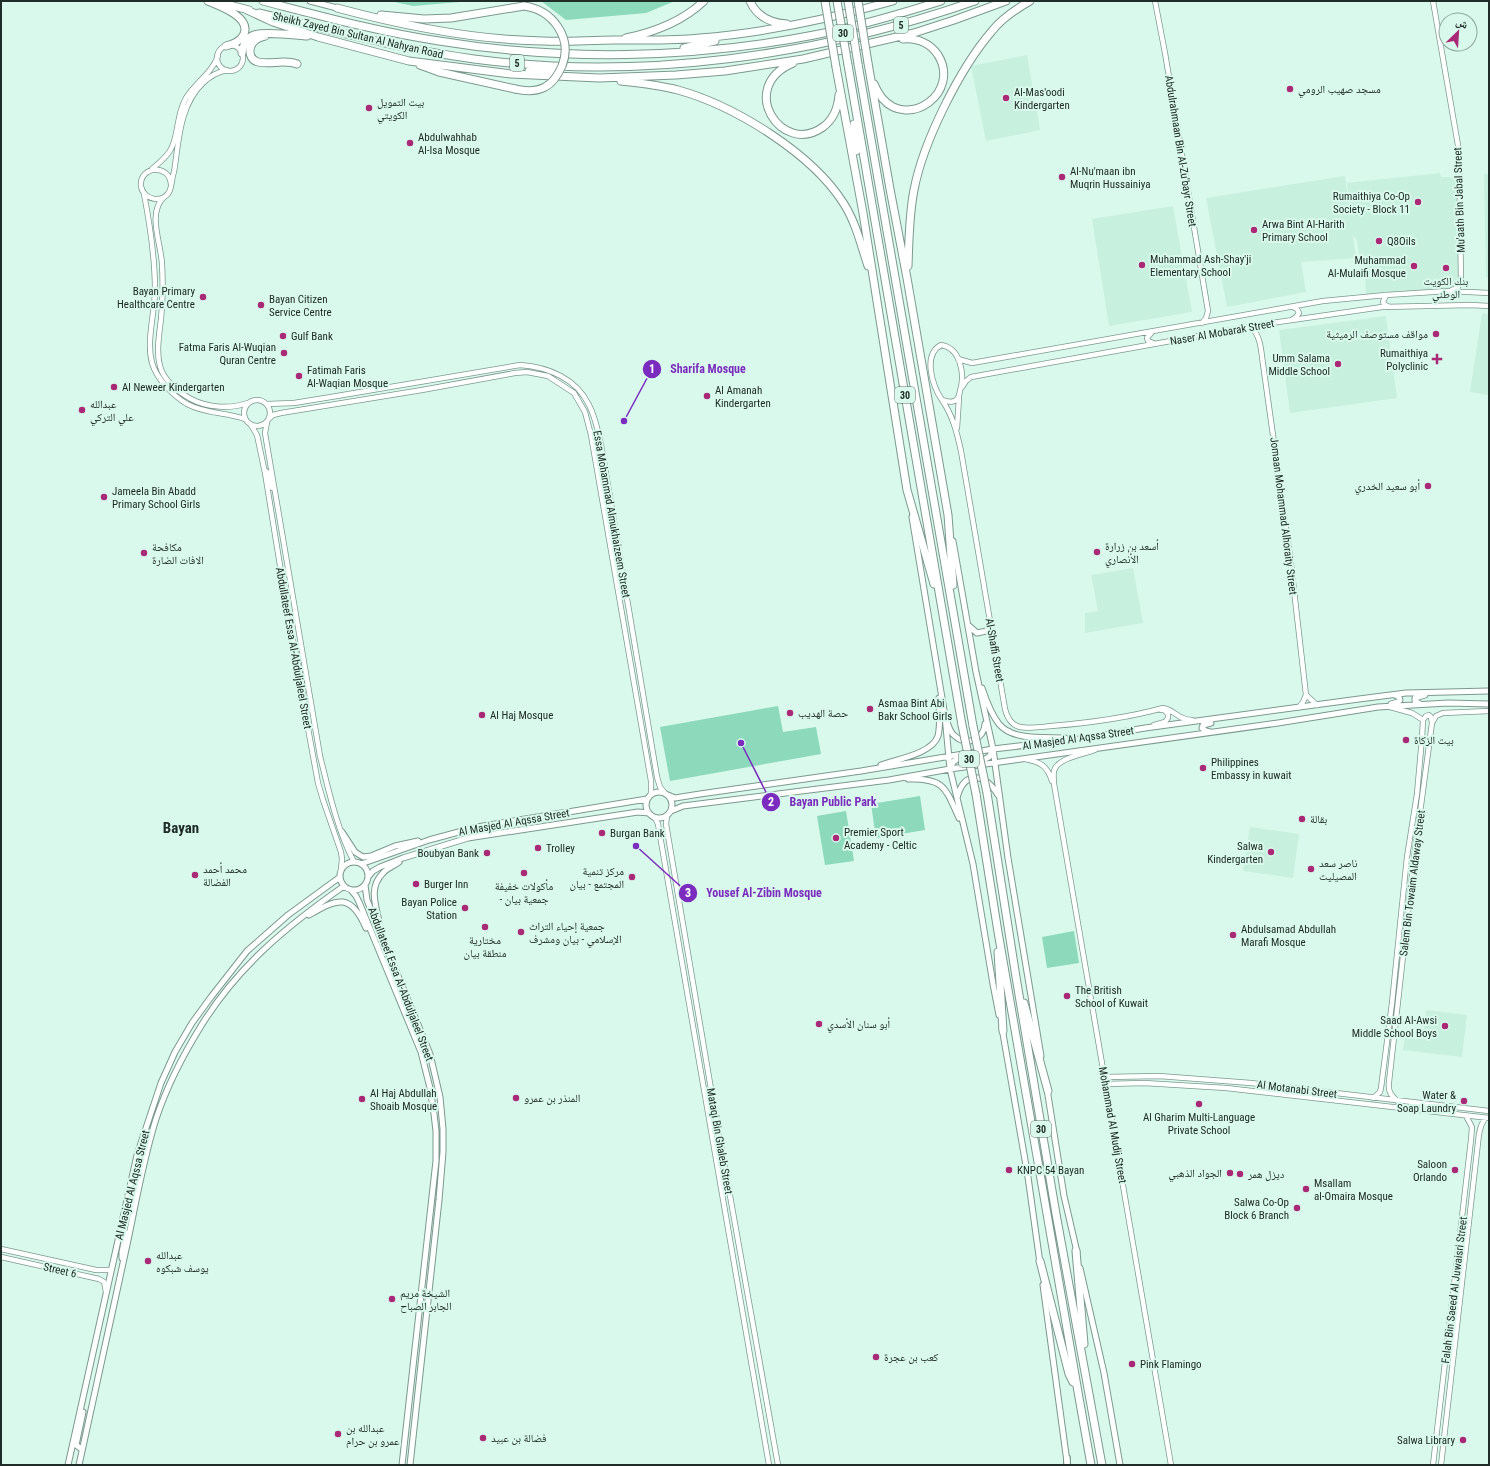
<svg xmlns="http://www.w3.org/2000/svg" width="1490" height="1466" viewBox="0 0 1490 1466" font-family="'Roboto Condensed','Noto Naskh Arabic',sans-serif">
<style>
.built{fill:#c8f0df}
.green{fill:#8cd9bc}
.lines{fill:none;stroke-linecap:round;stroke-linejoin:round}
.tertiary-casing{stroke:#7c998e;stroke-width:6}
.secondary-casing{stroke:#7c998e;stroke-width:7}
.primary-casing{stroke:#7c998e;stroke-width:8}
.motorway-casing{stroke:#7c998e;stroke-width:9}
.tertiary{stroke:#fff;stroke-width:4.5}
.secondary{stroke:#fff;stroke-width:5}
.primary{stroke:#fff;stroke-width:5.5}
.motorway{stroke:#fff;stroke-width:7}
.motorway-bridge-casing{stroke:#7c998e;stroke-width:9;stroke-linecap:butt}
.motorway-bridge{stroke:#fff;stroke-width:7}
.poi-dot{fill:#aa2976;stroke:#d9f9ec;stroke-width:1.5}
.labels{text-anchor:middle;stroke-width:4;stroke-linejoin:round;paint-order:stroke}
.shield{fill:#d9f9ec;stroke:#586a62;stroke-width:1}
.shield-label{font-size:10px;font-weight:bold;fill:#202c27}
.street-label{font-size:11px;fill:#202c27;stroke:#d9f9ec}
.poi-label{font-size:11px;fill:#202c27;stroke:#d9f9ec;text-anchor:start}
.district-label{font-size:15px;font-weight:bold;fill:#202c27;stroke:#d9f9ec}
.leader{fill:none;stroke:#7b2cbf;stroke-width:1.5}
.callout-dot{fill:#7b2cbf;stroke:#d9f9ec;stroke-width:1.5}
.mark-label{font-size:12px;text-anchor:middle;font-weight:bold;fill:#fff}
.callout-label{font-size:12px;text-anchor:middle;font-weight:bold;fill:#7b2cbf;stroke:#d9f9ec;stroke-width:4;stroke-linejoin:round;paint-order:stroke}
</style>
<rect width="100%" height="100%" fill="#d9f9ec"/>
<path class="built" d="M1027,55L1040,130L986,141L971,66Z
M1440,173L1441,177H1460L1461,281L1453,290L1366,297L1364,254L1359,255L1357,241L1353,235L1356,258L1301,262L1306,292L1227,307L1206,198L1345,176L1350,212L1347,183Z
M1484,174H1489V277H1486Z
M1173,206L1192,312L1109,326L1092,219Z
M1482,313L1489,314V395L1470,392Z
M1386,316L1397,398L1290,413L1279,330Z
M1133,568L1143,623L1085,633V613L1098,611L1091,575Z
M1250,827L1299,834L1293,878L1243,871Z
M1426,1010L1467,1015L1462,1057L1403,1050L1405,1037L1423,1039Z"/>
<path class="green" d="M390,1H471L413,6Z
M541,1H675L646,13L566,20Z
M778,706L783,732L816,727L821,754L670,781L660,727Z
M920,796L925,830L876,838L871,804Z
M846,811L854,861L825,865L817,816Z
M1074,931L1079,963L1047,968L1042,937Z"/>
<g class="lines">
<g class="tertiary-casing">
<path id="tertiary" d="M1155,1L1165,53L1208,311L1206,318L1202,323
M1433,1L1459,151L1461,281L1458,287L1452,290
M217 58a13 13 0 1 1 26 0a13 13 0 1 1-26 0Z
M152,169C159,163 167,157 171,149C179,134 176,115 186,98C195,83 212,73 218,56
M171,185C170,163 139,166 141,186C143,201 165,204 170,190C172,184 172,177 174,172C179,141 179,106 203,83C210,76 217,72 227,70
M144,194C150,225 155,258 155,290C155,312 146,341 152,363C157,379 172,395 187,404C206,414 224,412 245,419
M164,197C147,213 161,243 162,264C163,282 163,300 161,319C156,358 153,378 191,399C208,408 230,409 248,403
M1386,295L1383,302L1384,304L1389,307
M1293,319L1296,317L1299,313L1297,309L1293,307
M1251,327C1261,336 1261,351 1263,364L1291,564L1306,695L1303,702L1299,707
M1152,332L1147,338L1148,341L1153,343
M941,345C961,348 965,375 960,391C959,395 959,400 954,401C950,403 946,401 942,400C933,387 922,355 941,345Z
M958,359L972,363L1323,301L1386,295L1448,291L1489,293
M962,387L966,381L971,377L1265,324L1382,307L1471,305L1489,306
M244 413a13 13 0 1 1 26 0a13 13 0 1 1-26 0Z
M942,400C953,416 957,433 961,451L1005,709C1007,717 1011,725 1020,727C1030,729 1041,727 1051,726C1088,723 1127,718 1163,708C1175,710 1178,720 1192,720
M267,404L294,403L331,397L520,365C548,367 576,378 589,405C596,419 599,434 602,450L657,777L660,787L664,792
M269,419L273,415L281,413L422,390L515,373L527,372L548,376L574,393L585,412L591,435L651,781V794
M267,422L265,433L266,439L320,756C329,792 337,829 354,862
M251,425L257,435L265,473L289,621L301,679L305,712L318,783L323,800L341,852L342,859L341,869
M957,428L959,398
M265,473L266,471L268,473L272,488
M1306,695L1317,705
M1423,720L1426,716L1429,715L1431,717L1432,723
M1154,725L1165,722L1168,718V714L1164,710H1161
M1095,750C1084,754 1057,758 1054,771C1053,775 1054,780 1054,784L1171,1465
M1025,759C1040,762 1047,765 1052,781
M667,816L666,824L711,1089L778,1465
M655,818L658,824L769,1465
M1105,1077L1159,1076L1251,1083L1489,1111
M1106,1084L1144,1083L1226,1088L1489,1118
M1373,1098L1380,1092L1381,1088L1392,1003L1407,857L1417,794L1422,738L1423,720L1412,713L1390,707
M1397,1101C1390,1094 1388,1091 1389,1082L1414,858L1432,723L1436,716L1443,713L1489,711
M1,1249L96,1270H111
M1,1257L99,1279L104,1282L106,1292
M1433,1465L1471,1140L1472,1127L1466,1116
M1441,1465L1479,1134L1481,1126L1485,1118"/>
</g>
<g class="secondary-casing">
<path id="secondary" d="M310,1L337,8
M912,517L945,716L950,769L973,864L993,984L999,1015
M953,541L976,672L993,749L1008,858L1041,1056
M969,626L977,633L991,630
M982,688C986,700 991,714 999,724C1013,741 1045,737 1065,738
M1391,704L1398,702L1400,700L1399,697L1395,695
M1420,704L1415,701V698L1425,695
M947,722C949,727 950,733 955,736C967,747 984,739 985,724
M1210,732L1206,731L1202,728L1203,725L1211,723
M979,762L989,757L993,750
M881,765C897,759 932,754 938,736C941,724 939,710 939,698
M950,768L954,761L968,755
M908,779C944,778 945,787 959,818
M646 805a13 13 0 1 1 26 0a13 13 0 1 1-26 0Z
M668,795L675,798L700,794L861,771L993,749L1080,739L1145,728L1359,699L1406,693L1489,691
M957,798C964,770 985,773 998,795
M671,811L683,806L889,780L950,769L1278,723L1378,707L1448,703L1489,704
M342,832L355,852L363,857L371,856L395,846L418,841
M340 876a14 14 0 1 1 28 0a14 14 0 1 1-28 0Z
M361,864L429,840L477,827L647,799
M368,877L373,871L380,867L403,858L468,838L638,812L649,813
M365,885L367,900L430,1054L440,1097L443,1129V1152L439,1200L410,1465
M351,890L356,896L359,902L421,1052L430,1088L434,1114L436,1131V1161L402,1465
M309,915C338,898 351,893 366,928
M379,921C375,903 369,887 383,873C387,868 394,866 399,862
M402,1006L407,1007L412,1020
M1002,1028L1028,1177L1040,1263
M1047,1089L1064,1196L1077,1252
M120,1231H123L126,1233L122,1252V1258
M1080,1268L1104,1373L1120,1465
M1043,1285L1067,1462
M83,1447L80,1448L76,1445L83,1412
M68,1465L137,1155L161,1083L175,1052L192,1023L211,997L247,951L288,915L340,877
M79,1465C94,1395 110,1325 125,1254C135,1209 142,1163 156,1119C167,1086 183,1055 201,1026C238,966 287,926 344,886"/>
</g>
<g class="primary-casing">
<path id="primary" d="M1067,1458V1465"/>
</g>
<g class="motorway-casing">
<path id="motorway" d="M208,1C220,6 251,17 244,34C241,41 234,44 226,46
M214,1L249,10
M263,1C321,16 379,32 439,41C562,61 691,59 814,35C857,27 900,14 941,1
M750,1C757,17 770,23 787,24
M337,8C404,26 473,40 543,41C567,42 591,40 615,40C643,40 672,41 700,38C765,33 829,19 893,1
M245,9L273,22L318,37L409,61L511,74L599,78L676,75L725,71L803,59L914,33L954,20L1006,1
M259,13C330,30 401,49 474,59C641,81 817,56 975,1
M381,15L424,19L451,18L524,6
M265,36C260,37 255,39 252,44C248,51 250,60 258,62C271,65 284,59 297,64
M626,38C655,32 682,22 704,1
M684,48L715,41
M242,53C243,46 246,38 254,35C265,31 294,35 307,36
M793,63C736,87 782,157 823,127C834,119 838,107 839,95
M868,63L890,189L907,278L948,515L953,585
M858,64L973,726
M420,65L439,72L515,89
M848,65L962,725
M836,67L863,213L907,490L934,584
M529,71L558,69
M621,81C640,83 659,85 678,90C735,106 812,153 844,204C856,223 861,245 868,266
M874,84C876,89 879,94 882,98C909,130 961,92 938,55C930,43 917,38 903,39
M854,124L856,151
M908,266C909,240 909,215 914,190C923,142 960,68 992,31C1002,18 1016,9 1030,1
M987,793L1016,977L1056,1214L1102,1465
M976,794L998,932L1078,1392L1091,1465
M998,952L1003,1031
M1024,1003L1048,1091
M1076,1251L1084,1344
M1040,1261L1069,1374L1073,1382"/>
</g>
<use href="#tertiary" class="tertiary"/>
<use href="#secondary" class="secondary"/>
<use href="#primary" class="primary"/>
<use href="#motorway" class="motorway"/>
<g class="motorway-bridge-casing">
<path id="motorway-bridge" d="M825,1L836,67
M837,1L848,65
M848,1L858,64
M858,1L868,63
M515,89C524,91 536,92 545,87C553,83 558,75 562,66C573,38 553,10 524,6
M962,725L976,794
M973,726L987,793"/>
</g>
<use href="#motorway-bridge" class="motorway-bridge"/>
</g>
<g class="poi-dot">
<circle cx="1290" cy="89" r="4"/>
<circle cx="1006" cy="98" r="4"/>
<circle cx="369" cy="108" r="4"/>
<circle cx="410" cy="143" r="4"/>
<circle cx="1062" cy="177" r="4"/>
<circle cx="1418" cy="202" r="4"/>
<circle cx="1254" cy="230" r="4"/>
<circle cx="1379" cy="241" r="4"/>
<circle cx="1142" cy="265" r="4"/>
<circle cx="1414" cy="266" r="4"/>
<circle cx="1446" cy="268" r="4"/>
<circle cx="203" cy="297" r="4"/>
<circle cx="261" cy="305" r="4"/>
<circle cx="1436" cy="334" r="4"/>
<circle cx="283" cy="336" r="4"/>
<circle cx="284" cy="353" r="4"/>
<path d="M1435 353h4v4h4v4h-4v4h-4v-4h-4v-4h4z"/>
<circle cx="1338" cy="364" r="4"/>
<circle cx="299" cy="376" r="4"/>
<circle cx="114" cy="387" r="4"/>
<circle cx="707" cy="396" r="4"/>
<circle cx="82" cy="410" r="4"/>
<circle cx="1428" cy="486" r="4"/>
<circle cx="104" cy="497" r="4"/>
<circle cx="1097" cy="552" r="4"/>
<circle cx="144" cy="553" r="4"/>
<circle cx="870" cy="709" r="4"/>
<circle cx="790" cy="713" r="4"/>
<circle cx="482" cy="715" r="4"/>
<circle cx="1406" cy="740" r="4"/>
<circle cx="1203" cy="768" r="4"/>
<circle cx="1302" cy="819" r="4"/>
<circle cx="602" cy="833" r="4"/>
<circle cx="836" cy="838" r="4"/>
<circle cx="538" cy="848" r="4"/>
<circle cx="1271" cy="852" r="4"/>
<circle cx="487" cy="853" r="4"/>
<circle cx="1311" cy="869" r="4"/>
<circle cx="524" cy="873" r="4"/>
<circle cx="195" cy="875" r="4"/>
<circle cx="632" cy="877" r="4"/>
<circle cx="416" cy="884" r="4"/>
<circle cx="465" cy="908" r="4"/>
<circle cx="485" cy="927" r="4"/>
<circle cx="521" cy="932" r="4"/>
<circle cx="1233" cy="935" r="4"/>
<circle cx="1067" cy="996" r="4"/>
<circle cx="819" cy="1024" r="4"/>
<circle cx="1445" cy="1026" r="4"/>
<circle cx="516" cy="1098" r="4"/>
<circle cx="362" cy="1099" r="4"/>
<circle cx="1464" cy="1101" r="4"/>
<circle cx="1199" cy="1104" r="4"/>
<circle cx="1009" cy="1170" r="4"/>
<circle cx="1455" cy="1170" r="4"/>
<circle cx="1230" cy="1173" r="4"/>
<circle cx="1240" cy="1174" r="4"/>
<circle cx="1306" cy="1189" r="4"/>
<circle cx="1297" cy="1208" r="4"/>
<circle cx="148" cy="1261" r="4"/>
<circle cx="392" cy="1299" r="4"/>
<circle cx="876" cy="1357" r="4"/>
<circle cx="1132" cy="1364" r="4"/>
<circle cx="338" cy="1434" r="4"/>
<circle cx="483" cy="1438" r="4"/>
<circle cx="1463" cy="1440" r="4"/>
</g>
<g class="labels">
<g class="shield">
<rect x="894" y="17" width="14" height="16" rx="3"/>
<rect x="833" y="25" width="20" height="16" rx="3"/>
<rect x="510" y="55" width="14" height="16" rx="3"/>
<rect x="895" y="387" width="20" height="16" rx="3"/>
<rect x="959" y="751" width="20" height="16" rx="3"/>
<rect x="1031" y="1121" width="20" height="16" rx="3"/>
</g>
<g class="shield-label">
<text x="901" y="29">5</text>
<text x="843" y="37">30</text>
<text x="517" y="67">5</text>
<text x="905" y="399">30</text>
<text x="969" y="763">30</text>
<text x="1041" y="1133">30</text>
</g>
<g class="street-label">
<text transform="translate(358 35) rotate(13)" y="4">Sheikh Zayed Bin Sultan Al Nahyan Road</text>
<text transform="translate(1181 151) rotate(81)" y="4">Abdulrahmaan Bin Al-Zu'bayr Street</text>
<text transform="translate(1459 200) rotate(-92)" y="4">Mu'aath Bin Jabal Street</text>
<text transform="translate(1222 332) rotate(-10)" y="4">Naser Al Mobarak Street</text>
<text transform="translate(612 514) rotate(80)" y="4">Essa Mohammad Almukhaizeem Street</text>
<text transform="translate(1284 516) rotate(83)" y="4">Jomaan Mohammad Alhoraity Street</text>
<text transform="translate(294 648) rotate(80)" y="4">Abdullateef Essa Al-Abduljaleel Street</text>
<text transform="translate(995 650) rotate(80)" y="4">Al-Shaffi Street</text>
<text transform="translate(1078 738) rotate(-8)" y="4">Al Masjed Al Aqssa Street</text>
<text transform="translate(514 822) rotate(-10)" y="4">Al Masjed Al Aqssa Street</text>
<text transform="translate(1412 883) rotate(-83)" y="4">Salem Bin Towaim Aldaway Street</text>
<text transform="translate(401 984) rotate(69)" y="4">Abdullateef Essa Al-Abduljaleel Street</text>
<text transform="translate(1297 1089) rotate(7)" y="4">Al Motanabi Street</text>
<text transform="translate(1113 1125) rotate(80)" y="4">Mohammad Al Mudij Street</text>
<text transform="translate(720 1141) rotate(80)" y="4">Mataqi Bin Ghaleb Street</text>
<text transform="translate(132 1185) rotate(-76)" y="4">Al Masjed Al Aqssa Street</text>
<text transform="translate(60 1270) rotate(13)" y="4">Street 6</text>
<text transform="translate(1454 1290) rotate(-83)" y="4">Falah Bin Saeed Al Juwaisri Street</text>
</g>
<g class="poi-label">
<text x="1298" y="93">مسجد صهيب الرومي</text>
<text x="1014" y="96">Al-Mas'oodi<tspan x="1014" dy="13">Kindergarten</tspan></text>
<text x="377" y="106">بيت التمويل<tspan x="377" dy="13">الكويتي</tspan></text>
<text x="418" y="141">Abdulwahhab<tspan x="418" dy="13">Al-Isa Mosque</tspan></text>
<text x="1070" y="175">Al-Nu'maan ibn<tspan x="1070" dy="13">Muqrin Hussainiya</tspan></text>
<text x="1410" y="200" text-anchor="end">Rumaithiya Co-Op<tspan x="1410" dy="13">Society - Block 11</tspan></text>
<text x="1262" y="228">Arwa Bint Al-Harith<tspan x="1262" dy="13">Primary School</tspan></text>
<text x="1387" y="245">Q8Oils</text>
<text x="1150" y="263">Muhammad Ash-Shay'ji<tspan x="1150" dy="13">Elementary School</tspan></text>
<text x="1406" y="264" text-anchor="end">Muhammad<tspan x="1406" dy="13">Al-Mulaifi Mosque</tspan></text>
<text x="1446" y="285" text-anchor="middle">بنك الكويت<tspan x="1446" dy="13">الوطني</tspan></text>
<text x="195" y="295" text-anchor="end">Bayan Primary<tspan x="195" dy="13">Healthcare Centre</tspan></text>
<text x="269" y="303">Bayan Citizen<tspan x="269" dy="13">Service Centre</tspan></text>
<text x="1428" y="338" text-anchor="end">مواقف مستوصف الرميثية</text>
<text x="291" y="340">Gulf Bank</text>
<text x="276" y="351" text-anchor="end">Fatma Faris Al-Wuqian<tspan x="276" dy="13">Quran Centre</tspan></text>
<text x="1428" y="357" text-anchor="end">Rumaithiya<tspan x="1428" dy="13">Polyclinic</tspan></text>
<text x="1330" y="362" text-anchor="end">Umm Salama<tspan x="1330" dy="13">Middle School</tspan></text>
<text x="307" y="374">Fatimah Faris<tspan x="307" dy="13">Al-Waqian Mosque</tspan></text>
<text x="122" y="391">Al Neweer Kindergarten</text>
<text x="715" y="394">Al Amanah<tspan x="715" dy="13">Kindergarten</tspan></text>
<text x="90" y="408">عبدالله<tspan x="90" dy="13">علي التركي</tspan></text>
<text x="1420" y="490" text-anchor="end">أبو سعيد الخدري</text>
<text x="112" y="495">Jameela Bin Abadd<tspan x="112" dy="13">Primary School Girls</tspan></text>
<text x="1105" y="550">أسعد بن زرارة<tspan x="1105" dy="13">الأنصاري</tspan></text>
<text x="152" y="551">مكافحة<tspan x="152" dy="13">الافات الضارة</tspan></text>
<text x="878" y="707">Asmaa Bint Abi<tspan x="878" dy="13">Bakr School Girls</tspan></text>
<text x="798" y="717">حصة الهديب</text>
<text x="490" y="719">Al Haj Mosque</text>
<text x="1414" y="744">بيت الزكاة</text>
<text x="1211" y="766">Philippines<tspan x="1211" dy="13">Embassy in kuwait</tspan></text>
<text x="1310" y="823">بقالة</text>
<text x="844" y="836">Premier Sport<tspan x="844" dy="13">Academy - Celtic</tspan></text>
<text x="610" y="837">Burgan Bank</text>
<text x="1263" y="850" text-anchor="end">Salwa<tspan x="1263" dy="13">Kindergarten</tspan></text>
<text x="546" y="852">Trolley</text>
<text x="479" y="857" text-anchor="end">Boubyan Bank</text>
<text x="1319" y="867">ناصر سعد<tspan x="1319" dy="13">المصيليت</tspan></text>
<text x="203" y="873">محمد أحمد<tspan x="203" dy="13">الفضالة</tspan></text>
<text x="624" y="875" text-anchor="end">مركز تنمية<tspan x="624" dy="13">المجتمع - بيان</tspan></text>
<text x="424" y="888">Burger Inn</text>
<text x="524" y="890" text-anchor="middle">مأكولات خفيفة<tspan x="524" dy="13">- جمعية بيان</tspan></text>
<text x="457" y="906" text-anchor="end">Bayan Police<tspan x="457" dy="13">Station</tspan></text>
<text x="529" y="930">جمعية إحياء التراث<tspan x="529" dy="13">الإسلامي - بيان ومشرف</tspan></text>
<text x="1241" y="933">Abdulsamad Abdullah<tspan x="1241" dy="13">Marafi Mosque</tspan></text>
<text x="485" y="944" text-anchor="middle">مختارية<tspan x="485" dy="13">منطقة بيان</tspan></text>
<text x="1075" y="994">The British<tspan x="1075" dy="13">School of Kuwait</tspan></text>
<text x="1437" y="1024" text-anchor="end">Saad Al-Awsi<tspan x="1437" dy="13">Middle School Boys</tspan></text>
<text x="827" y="1028">أبو سنان الأسدي</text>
<text x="370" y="1097">Al Haj Abdullah<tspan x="370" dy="13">Shoaib Mosque</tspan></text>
<text x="1456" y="1099" text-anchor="end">Water &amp;<tspan x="1456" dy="13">Soap Laundry</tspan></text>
<text x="524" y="1102">المنذر بن عمرو</text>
<text x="1199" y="1121" text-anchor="middle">Al Gharim Multi-Language<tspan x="1199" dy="13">Private School</tspan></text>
<text x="1447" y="1168" text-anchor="end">Saloon<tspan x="1447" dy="13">Orlando</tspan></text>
<text x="1017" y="1174">KNPC 54 Bayan</text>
<text x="1222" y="1177" text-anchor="end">الجواد الذهبي</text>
<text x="1248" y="1178">ديزل همر</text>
<text x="1314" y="1187">Msallam<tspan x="1314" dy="13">al-Omaira Mosque</tspan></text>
<text x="1289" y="1206" text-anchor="end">Salwa Co-Op<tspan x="1289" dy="13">Block 6 Branch</tspan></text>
<text x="156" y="1259">عبدالله<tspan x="156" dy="13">يوسف شبكوه</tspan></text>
<text x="400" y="1297">الشيخة مريم<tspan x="400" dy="13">الجابر الصباح</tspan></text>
<text x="884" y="1361">كعب بن عجرة</text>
<text x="1140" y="1368">Pink Flamingo</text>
<text x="346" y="1432">عبدالله بن<tspan x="346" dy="13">عمرو بن حرام</tspan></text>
<text x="491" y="1442">فضالة بن عبيد</text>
<text x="1455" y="1444" text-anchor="end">Salwa Library</text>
</g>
<g class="district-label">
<text x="181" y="833">Bayan</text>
</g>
</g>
<path class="leader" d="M624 421L652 369M741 743L771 802M636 846L688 893"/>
<g class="callout-dot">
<circle cx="624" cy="421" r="4"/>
<circle cx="741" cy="743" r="4"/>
<circle cx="636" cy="846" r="4"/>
<circle cx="652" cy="369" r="10"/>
<circle cx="771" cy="802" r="10"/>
<circle cx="688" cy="893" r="10"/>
</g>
<g class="mark-label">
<text x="652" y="373">1</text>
<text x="771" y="806">2</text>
<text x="688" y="897">3</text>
</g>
<g class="callout-label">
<text x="708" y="373">Sharifa Mosque</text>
<text x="833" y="806">Bayan Public Park</text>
<text x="764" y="897">Yousef Al-Zibin Mosque</text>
</g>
<rect width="1490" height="1466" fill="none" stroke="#202c27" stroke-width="4"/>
<g transform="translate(1458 32) rotate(25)"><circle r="19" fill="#d9f9ec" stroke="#8fa79d"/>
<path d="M0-3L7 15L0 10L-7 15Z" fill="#aa2976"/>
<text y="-6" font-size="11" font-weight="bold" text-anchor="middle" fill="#202c27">ش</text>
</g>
</svg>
